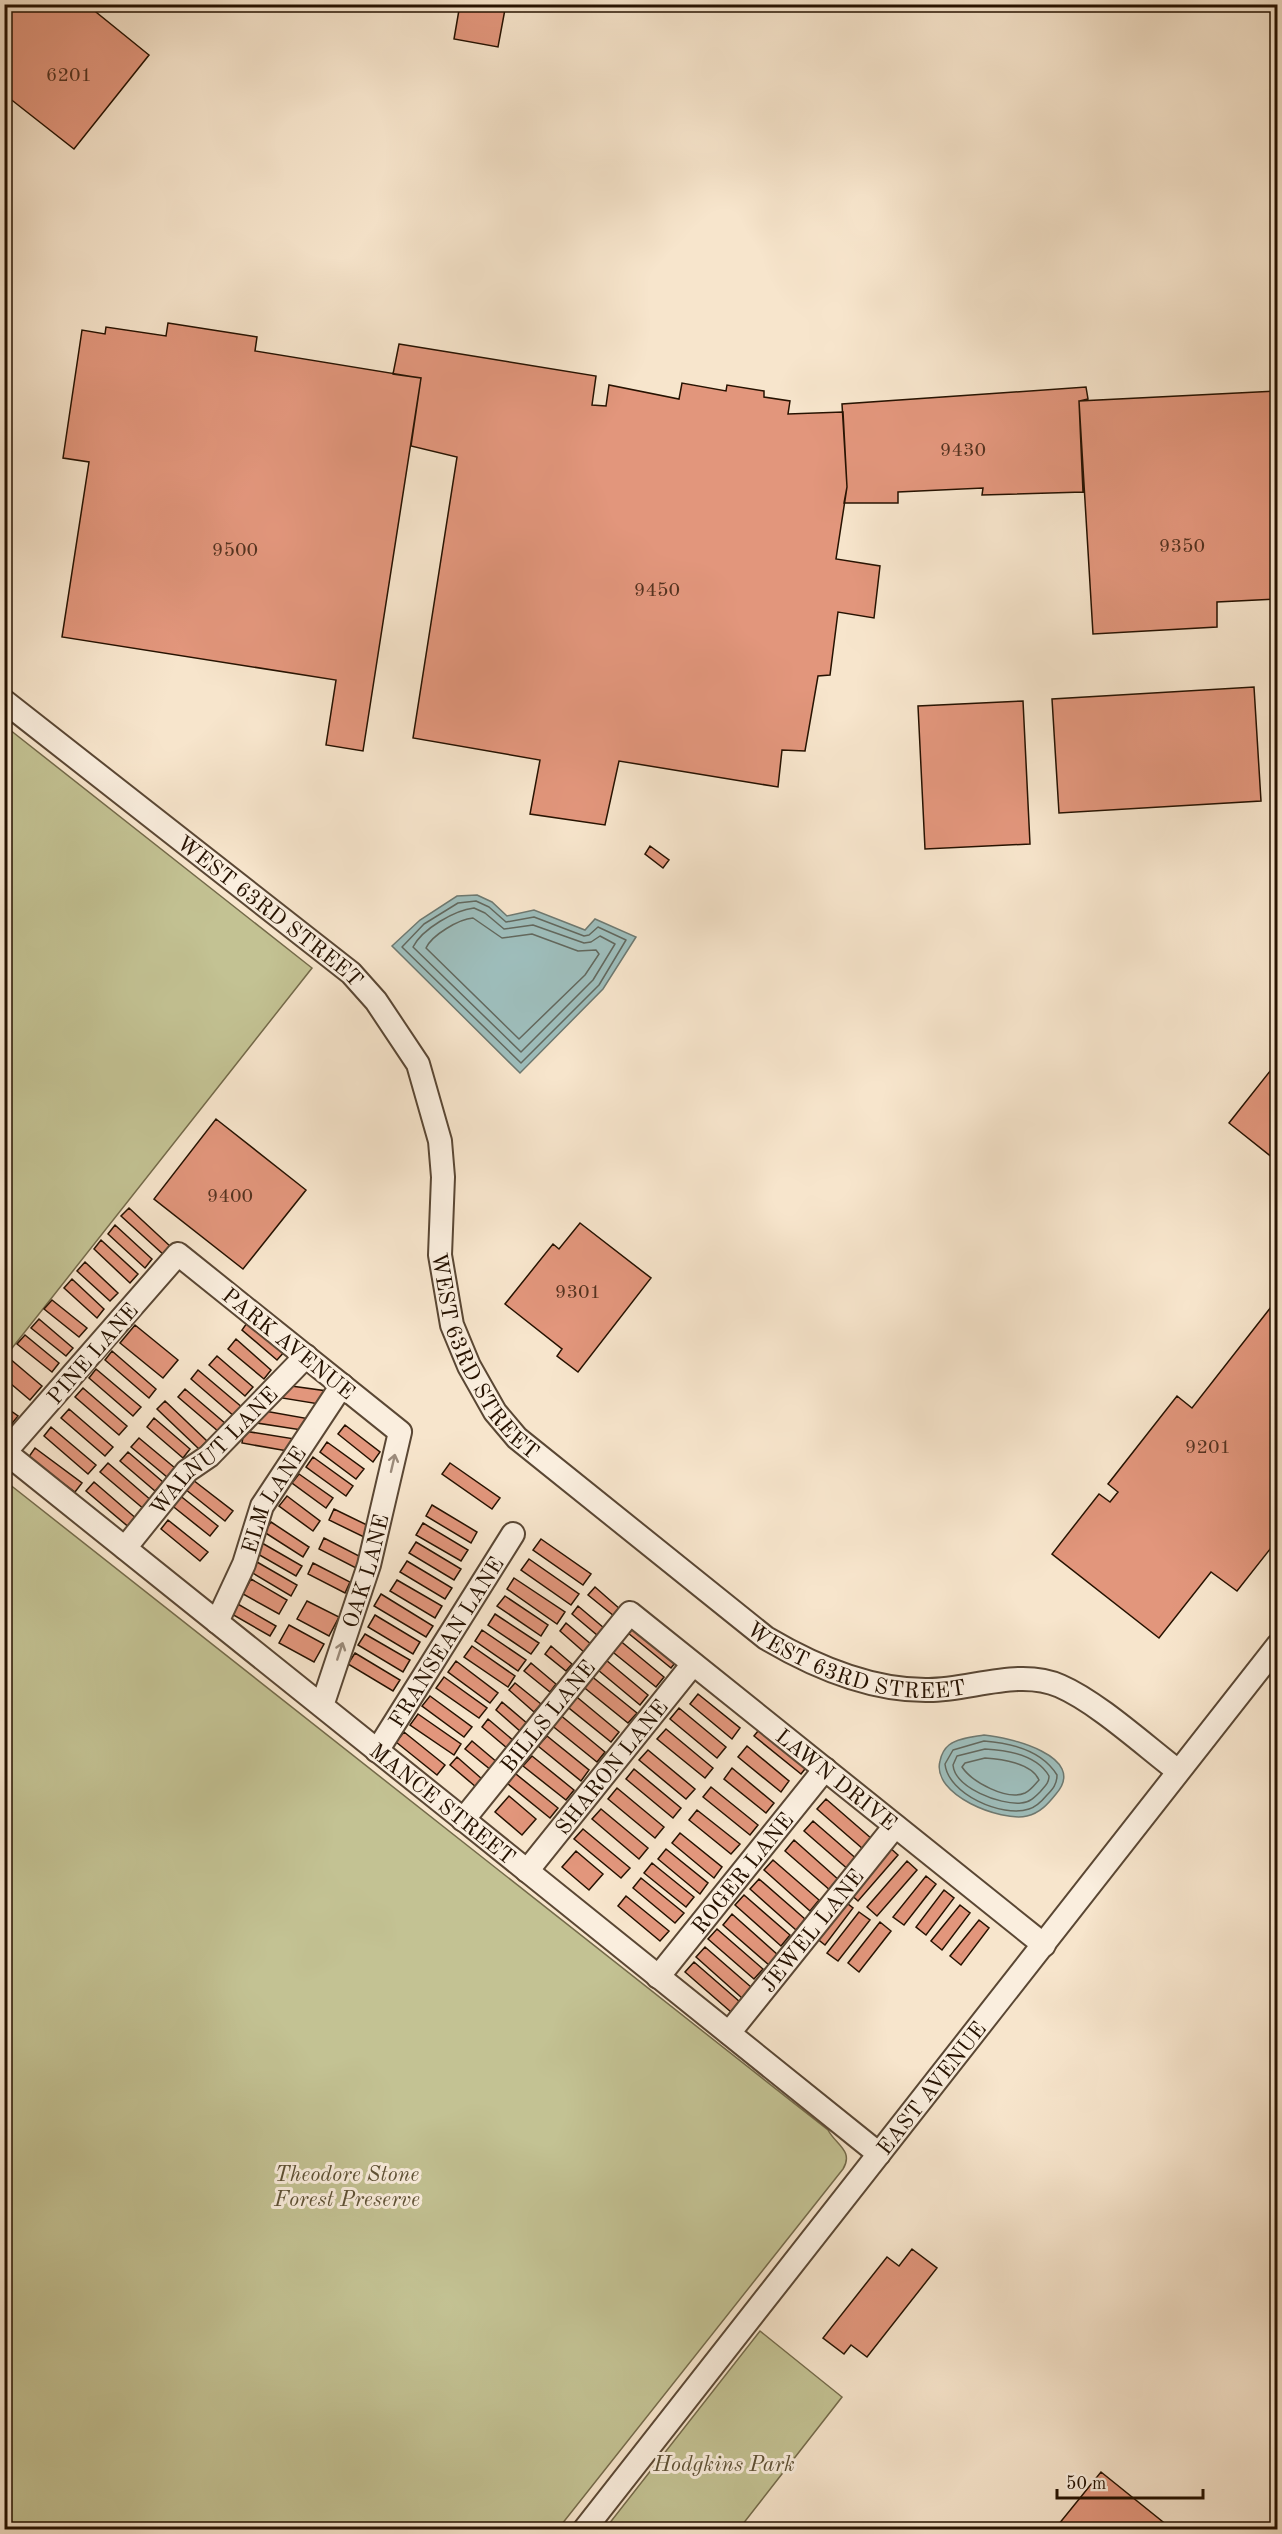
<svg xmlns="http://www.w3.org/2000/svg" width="1282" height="2534" viewBox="0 0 1282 2534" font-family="'Old Standard TT',serif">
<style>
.green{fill:#c3c293;stroke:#746a4a;stroke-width:1.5}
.water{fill:#9ebebc;stroke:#6e7971;stroke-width:1.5}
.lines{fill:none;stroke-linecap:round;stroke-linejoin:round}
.shore{stroke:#62685e;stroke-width:1.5}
.building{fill:#e2967c;stroke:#261201;stroke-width:1.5}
.minor-casing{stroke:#5a4734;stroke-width:26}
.minor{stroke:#faeede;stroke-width:22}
.oneway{stroke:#9b8b7b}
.labels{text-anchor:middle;stroke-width:6;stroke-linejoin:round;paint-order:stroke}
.number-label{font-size:20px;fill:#553320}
.street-label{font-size:22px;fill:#261201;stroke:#faeede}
.park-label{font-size:22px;font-style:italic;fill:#5d5034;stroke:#faeede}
</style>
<rect width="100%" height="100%" fill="#f7e5cc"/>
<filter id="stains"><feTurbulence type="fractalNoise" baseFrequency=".00333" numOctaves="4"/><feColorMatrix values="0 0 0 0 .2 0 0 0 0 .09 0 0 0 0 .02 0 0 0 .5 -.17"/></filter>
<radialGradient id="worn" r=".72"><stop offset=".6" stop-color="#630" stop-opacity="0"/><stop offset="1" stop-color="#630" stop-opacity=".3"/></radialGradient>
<path class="green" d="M5,726L312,968L5,1357Z
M4,1480L828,2130C836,2145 854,2151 843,2169L558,2529H5Z
M760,2331L842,2397L739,2529H605Z"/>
<path class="water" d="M477,895L492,902L507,916L534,910L585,930L595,919L636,937L603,989L520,1073L392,946L420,920L457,896Z
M984,1735C1008,1737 1089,1756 1056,1794C1048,1804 1040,1813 1027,1816C1001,1822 931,1795 940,1761C941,1756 944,1749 949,1745C958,1738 973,1737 984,1735Z"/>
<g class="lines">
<path class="shore" d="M476,901L489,907L506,922L534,917L584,936L589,935L598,927L626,940L599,985L521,1063L402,947L424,924L458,903Z
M474,908L485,913L504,929L533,925L584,943L591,942L600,936L615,944L593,980L521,1052L413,947C422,929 455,910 474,908Z
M473,918L502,938L532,934L578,951L596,950L599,954L585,975L519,1039L426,948C432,935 459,919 473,918Z
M984,1741C1011,1743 1042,1750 1057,1775C1057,1784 1053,1789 1047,1795C1042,1801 1036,1807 1029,1809C1002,1818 948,1794 945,1764L953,1750Z
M985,1749C1007,1750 1037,1755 1049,1776C1049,1783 1045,1786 1040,1792C1035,1797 1029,1803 1021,1803C1000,1805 955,1788 953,1765L957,1756Z
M985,1758C1001,1759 1032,1763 1039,1780C1035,1784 1031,1790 1025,1793C1007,1801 972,1782 962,1767L965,1763Z"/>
</g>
<path class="building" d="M4,4H86L149,55L74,149L4,94Z
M460,4H506L498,47L454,39Z
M168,323L257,337L255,351L421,378L363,751L326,745L336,680L62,637L89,462L63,458L82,330L105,334L106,327L166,336Z
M399,344L596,376L592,405L606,406L609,385L679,399L682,383L726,391L727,385L764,391V397L790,401L788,414L843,412L847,487L836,559L880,566L874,618L838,612L830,675L818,676L805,751L782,750L778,787L619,761L605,825L530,814L540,760L413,738L457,457L411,446L421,378L393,374Z
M1086,387L1088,399L1079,401L1083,492L982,495L983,488L898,492V503H844L847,487L842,404Z
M1278,391V599L1217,602V627L1093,634L1079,401Z
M1254,687L1261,801L1059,813L1052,699Z
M1023,701L1030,844L925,849L918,706Z
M650,846L669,860L663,868L645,854Z
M1278,1061V1162L1229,1123Z
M216,1119L306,1190L243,1269L154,1199Z
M129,1208L171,1247L164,1255L121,1216Z
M580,1223L651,1278L578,1372L557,1356L562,1349L505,1304L553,1244L559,1249Z
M115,1225L152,1259L145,1268L108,1234Z
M101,1240L138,1274L130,1283L94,1249Z
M85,1262L118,1293L110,1301L77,1271Z
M72,1279L104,1309L97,1318L64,1288Z
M1278,1298V1539L1237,1591L1211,1572L1159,1638L1052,1554L1099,1494L1110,1502L1118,1492L1108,1484L1177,1396L1192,1408Z
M52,1300L87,1328L79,1337L44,1309Z
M39,1319L73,1348L66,1356L31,1328Z
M249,1320L285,1351L277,1360L242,1330Z
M135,1325L178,1360L163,1378L120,1343Z
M25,1335L59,1363L52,1372L17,1344Z
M236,1339L271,1370L264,1379L228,1349Z
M112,1351L156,1389L149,1398L105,1360Z
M217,1356L253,1387L245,1396L209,1365Z
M9,1358L42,1386L30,1400L4,1378V1363Z
M96,1369L141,1407L133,1416L89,1378Z
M198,1370L243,1408L235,1417L191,1379Z
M284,1385L327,1391L325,1405L282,1398Z
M83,1388L127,1426L119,1435L75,1397Z
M185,1389L226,1424L219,1432L178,1397Z
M165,1401L207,1441L199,1449L157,1409Z
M4,1406L18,1416L10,1426L4,1421Z
M69,1409L113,1447L105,1456L61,1418Z
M259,1410L310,1419L308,1431L257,1423Z
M154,1418L190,1449L183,1458L147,1427Z
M345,1425L380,1452L373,1462L338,1434Z
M51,1427L96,1465L88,1474L44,1436Z
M244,1431L295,1439L293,1452L242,1443Z
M139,1438L175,1468L167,1477L131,1447Z
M327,1442L364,1469L356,1479L320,1452Z
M35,1448L82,1483L75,1492L28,1458Z
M128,1452L163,1482L155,1491L120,1461Z
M313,1457L353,1486L346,1496L306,1467Z
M108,1463L152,1501L145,1510L100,1472Z
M450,1463L500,1498L492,1509L442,1474Z
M299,1474L333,1498L326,1508L292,1483Z
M193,1480L233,1511L225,1521L185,1489Z
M94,1482L138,1520L131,1529L86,1491Z
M178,1494L218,1526L210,1536L170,1504Z
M287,1496L320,1521L313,1531L279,1506Z
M432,1505L477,1532L471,1543L426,1516Z
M334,1509L371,1527L366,1538L329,1520Z
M168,1520L208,1552L200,1561L161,1529Z
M271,1522L309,1547L303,1557L264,1532Z
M423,1523L468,1550L461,1561L416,1535Z
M324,1538L361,1557L356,1568L319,1549Z
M541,1539L591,1574L583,1585L533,1550Z
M416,1542L461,1569L454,1580L409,1553Z
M262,1543L302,1566L296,1576L256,1553Z
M529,1559L579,1594L571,1605L521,1570Z
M407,1561L452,1588L445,1599L400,1572Z
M257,1562L297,1585L291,1596L251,1572Z
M313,1563L350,1582L345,1593L308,1574Z
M514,1578L565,1612L557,1624L507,1589Z
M251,1579L287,1600L279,1614L243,1594Z
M397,1580L442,1606L435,1618L390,1591Z
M595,1587L620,1609L614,1616L588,1595Z
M381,1594L433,1626L426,1637L374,1606Z
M505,1596L548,1625L541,1636L497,1606Z
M307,1601L339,1617L329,1636L297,1619Z
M236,1603L276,1626L270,1636L230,1613Z
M578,1606L604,1628L597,1635L572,1614Z
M495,1614L539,1643L531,1654L488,1625Z
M375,1615L420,1642L413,1654L368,1627Z
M566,1623L592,1645L585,1653L560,1631Z
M637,1623L679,1658L671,1668L628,1633Z
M289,1625L324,1644L314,1662L279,1643Z
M482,1630L526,1660L518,1671L475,1641Z
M365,1634L410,1660L403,1672L358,1645Z
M618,1639L664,1677L656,1687L609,1649Z
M472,1646L515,1676L508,1687L464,1657Z
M551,1646L572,1664L566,1671L545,1654Z
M355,1653L400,1680L393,1691L348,1664Z
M606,1660L648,1695L640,1705L598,1670Z
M456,1661L498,1693L490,1703L448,1672Z
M531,1663L556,1684L550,1692L524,1671Z
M590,1675L637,1713L628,1723L581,1685Z
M444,1677L487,1708L479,1718L436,1688Z
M515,1683L541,1704L534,1712L509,1690Z
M572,1693L619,1732L611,1742L564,1704Z
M698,1694L740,1728L732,1739L690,1704Z
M430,1696L472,1727L464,1737L422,1706Z
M502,1702L528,1724L521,1732L496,1710Z
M679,1708L726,1747L717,1758L670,1719Z
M418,1714L461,1744L454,1755L410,1725Z
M559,1714L605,1752L597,1762L550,1724Z
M488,1719L514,1741L507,1748L482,1727Z
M762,1726L809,1764L801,1774L754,1736Z
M666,1729L713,1768L705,1778L657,1739Z
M404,1732L445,1765L437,1775L396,1742Z
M547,1736L589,1770L581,1781L538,1746Z
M472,1741L498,1763L491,1770L465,1749Z
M747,1746L789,1781L781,1792L738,1757Z
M648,1750L695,1789L686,1799L639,1760Z
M532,1756L574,1790L566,1800L523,1766Z
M457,1757L482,1779L476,1787L450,1765Z
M732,1768L774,1803L766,1813L724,1779Z
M634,1769L681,1808L673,1818L626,1779Z
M511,1770L558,1808L550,1818L503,1780Z
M711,1787L758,1825L750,1835L703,1797Z
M617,1788L664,1827L655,1838L608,1799Z
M509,1796L536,1819L522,1835L495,1812Z
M826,1799L872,1839L863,1849L817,1809Z
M601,1809L648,1848L639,1859L592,1819Z
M697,1810L740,1844L731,1854L689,1820Z
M813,1821L859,1861L850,1871L804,1831Z
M583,1829L630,1868L621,1878L574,1839Z
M680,1833L722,1867L714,1878L672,1843Z
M794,1840L840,1881L831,1891L785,1851Z
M888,1846L898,1855L858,1901L848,1892Z
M666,1849L708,1883L700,1894L658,1859Z
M576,1851L603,1874L589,1890L562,1867Z
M773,1860L819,1900L810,1911L764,1870Z
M907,1861L917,1870L877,1916L867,1907Z
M652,1863L694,1897L686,1907L644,1873Z
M926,1876L936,1884L904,1925L893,1917Z
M641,1878L684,1913L675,1923L633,1888Z
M759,1879L805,1919L796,1930L750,1889Z
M944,1890L954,1898L926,1935L916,1927Z
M744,1895L790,1935L781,1946L735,1905Z
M626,1896L669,1931L660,1941L618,1906Z
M843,1900L853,1908L825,1945L815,1937Z
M960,1905L970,1913L942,1950L931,1941Z
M859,1912L870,1920L838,1961L827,1953Z
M732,1914L778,1955L769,1965L723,1925Z
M979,1920L989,1928L961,1965L950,1956Z
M880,1922L891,1931L859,1972L848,1963Z
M717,1929L763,1969L754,1979L708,1939Z
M705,1947L751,1987L742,1998L696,1957Z
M694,1962L740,2002L731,2012L685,1972Z
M912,2249L937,2268L867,2357L851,2345L844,2354L823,2338L887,2257L899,2266Z
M1101,2472L1173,2530H1054Z"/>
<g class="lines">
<g class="minor-casing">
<g id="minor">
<path id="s1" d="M4,701L351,973L376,1001L418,1064L440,1141L443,1177L440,1255L452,1325L469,1366L495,1412L517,1438L766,1638C815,1667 871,1691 929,1690C970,1690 1020,1668 1060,1686C1097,1702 1144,1745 1178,1771"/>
<path id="s2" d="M125,1548L187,1471L209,1456L306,1356"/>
<path id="s3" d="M217,1622L244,1564L262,1506L342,1385"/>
<path id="s4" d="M322,1706L369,1565L400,1432L178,1254L5,1452C297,1686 588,1919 879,2154"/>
<path id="s5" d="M377,1751L513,1534"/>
<path id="s6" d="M463,1820L630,1613L1044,1945"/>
<path id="s7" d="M527,1871L693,1664"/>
<path id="s8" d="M658,1977L825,1769"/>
<path id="s9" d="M729,2033L895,1826"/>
<path id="s10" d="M584,2530L1278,1645"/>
</g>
</g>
<use href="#minor" class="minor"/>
</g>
<defs><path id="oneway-shaft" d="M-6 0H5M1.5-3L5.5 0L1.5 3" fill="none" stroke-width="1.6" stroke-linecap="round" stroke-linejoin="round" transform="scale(1.5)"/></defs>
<g class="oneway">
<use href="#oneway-shaft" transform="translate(393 1463) rotate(-77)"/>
<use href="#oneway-shaft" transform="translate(340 1651) rotate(-72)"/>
</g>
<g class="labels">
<g class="number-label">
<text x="69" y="81">6201</text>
<text x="963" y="456">9430</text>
<text x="1182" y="552">9350</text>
<text x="235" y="556">9500</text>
<text x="657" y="596">9450</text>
<text x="230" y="1202">9400</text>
<text x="578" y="1298">9301</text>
<text x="1208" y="1453">9201</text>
</g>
<g class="street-label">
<text dy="8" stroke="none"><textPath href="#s1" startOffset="339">WEST 63RD STREET</textPath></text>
<text transform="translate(289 1343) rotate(39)" y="8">PARK AVENUE</text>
<text dy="8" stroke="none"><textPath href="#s1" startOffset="861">WEST 63RD STREET</textPath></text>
<text transform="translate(92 1353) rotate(-49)" y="8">PINE LANE</text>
<text dy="8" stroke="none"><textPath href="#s2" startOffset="132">WALNUT LANE</textPath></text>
<text dy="8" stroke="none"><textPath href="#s3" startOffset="135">ELM LANE</textPath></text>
<text dy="8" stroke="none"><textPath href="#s4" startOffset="142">OAK LANE</textPath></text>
<text dy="8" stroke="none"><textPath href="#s5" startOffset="129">FRANSEAN LANE</textPath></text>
<text dy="8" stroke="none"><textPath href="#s1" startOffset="1365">WEST 63RD STREET</textPath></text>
<text dy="8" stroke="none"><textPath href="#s6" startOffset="134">BILLS LANE</textPath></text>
<text dy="8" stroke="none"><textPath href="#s7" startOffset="134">SHARON LANE</textPath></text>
<text dy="8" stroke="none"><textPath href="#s6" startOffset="531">LAWN DRIVE</textPath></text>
<text dy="8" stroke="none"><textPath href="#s4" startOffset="1394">MANCE STREET</textPath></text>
<text dy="8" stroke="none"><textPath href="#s8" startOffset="134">ROGER LANE</textPath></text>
<text dy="8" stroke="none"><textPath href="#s9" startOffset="132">JEWEL LANE</textPath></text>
<text dy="8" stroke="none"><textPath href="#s10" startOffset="562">EAST AVENUE</textPath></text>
</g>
<g class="park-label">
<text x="347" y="2181">Theodore Stone<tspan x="347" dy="25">Forest Preserve</tspan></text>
<text x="724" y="2471">Hodgkins Park</text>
</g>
</g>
<rect width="1282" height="2534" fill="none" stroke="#f7e5cc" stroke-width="24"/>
<rect x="6" y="6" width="1270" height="2522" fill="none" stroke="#261201" stroke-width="3"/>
<rect x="12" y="12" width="1258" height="2510" fill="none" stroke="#261201" stroke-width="1.5"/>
<path d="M1057 2489v9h146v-9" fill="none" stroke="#261201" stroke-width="3"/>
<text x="1066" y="2489" font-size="18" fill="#261201" stroke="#faeede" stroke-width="4.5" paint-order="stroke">50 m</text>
<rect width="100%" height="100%" filter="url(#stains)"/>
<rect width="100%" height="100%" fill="url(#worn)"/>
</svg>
